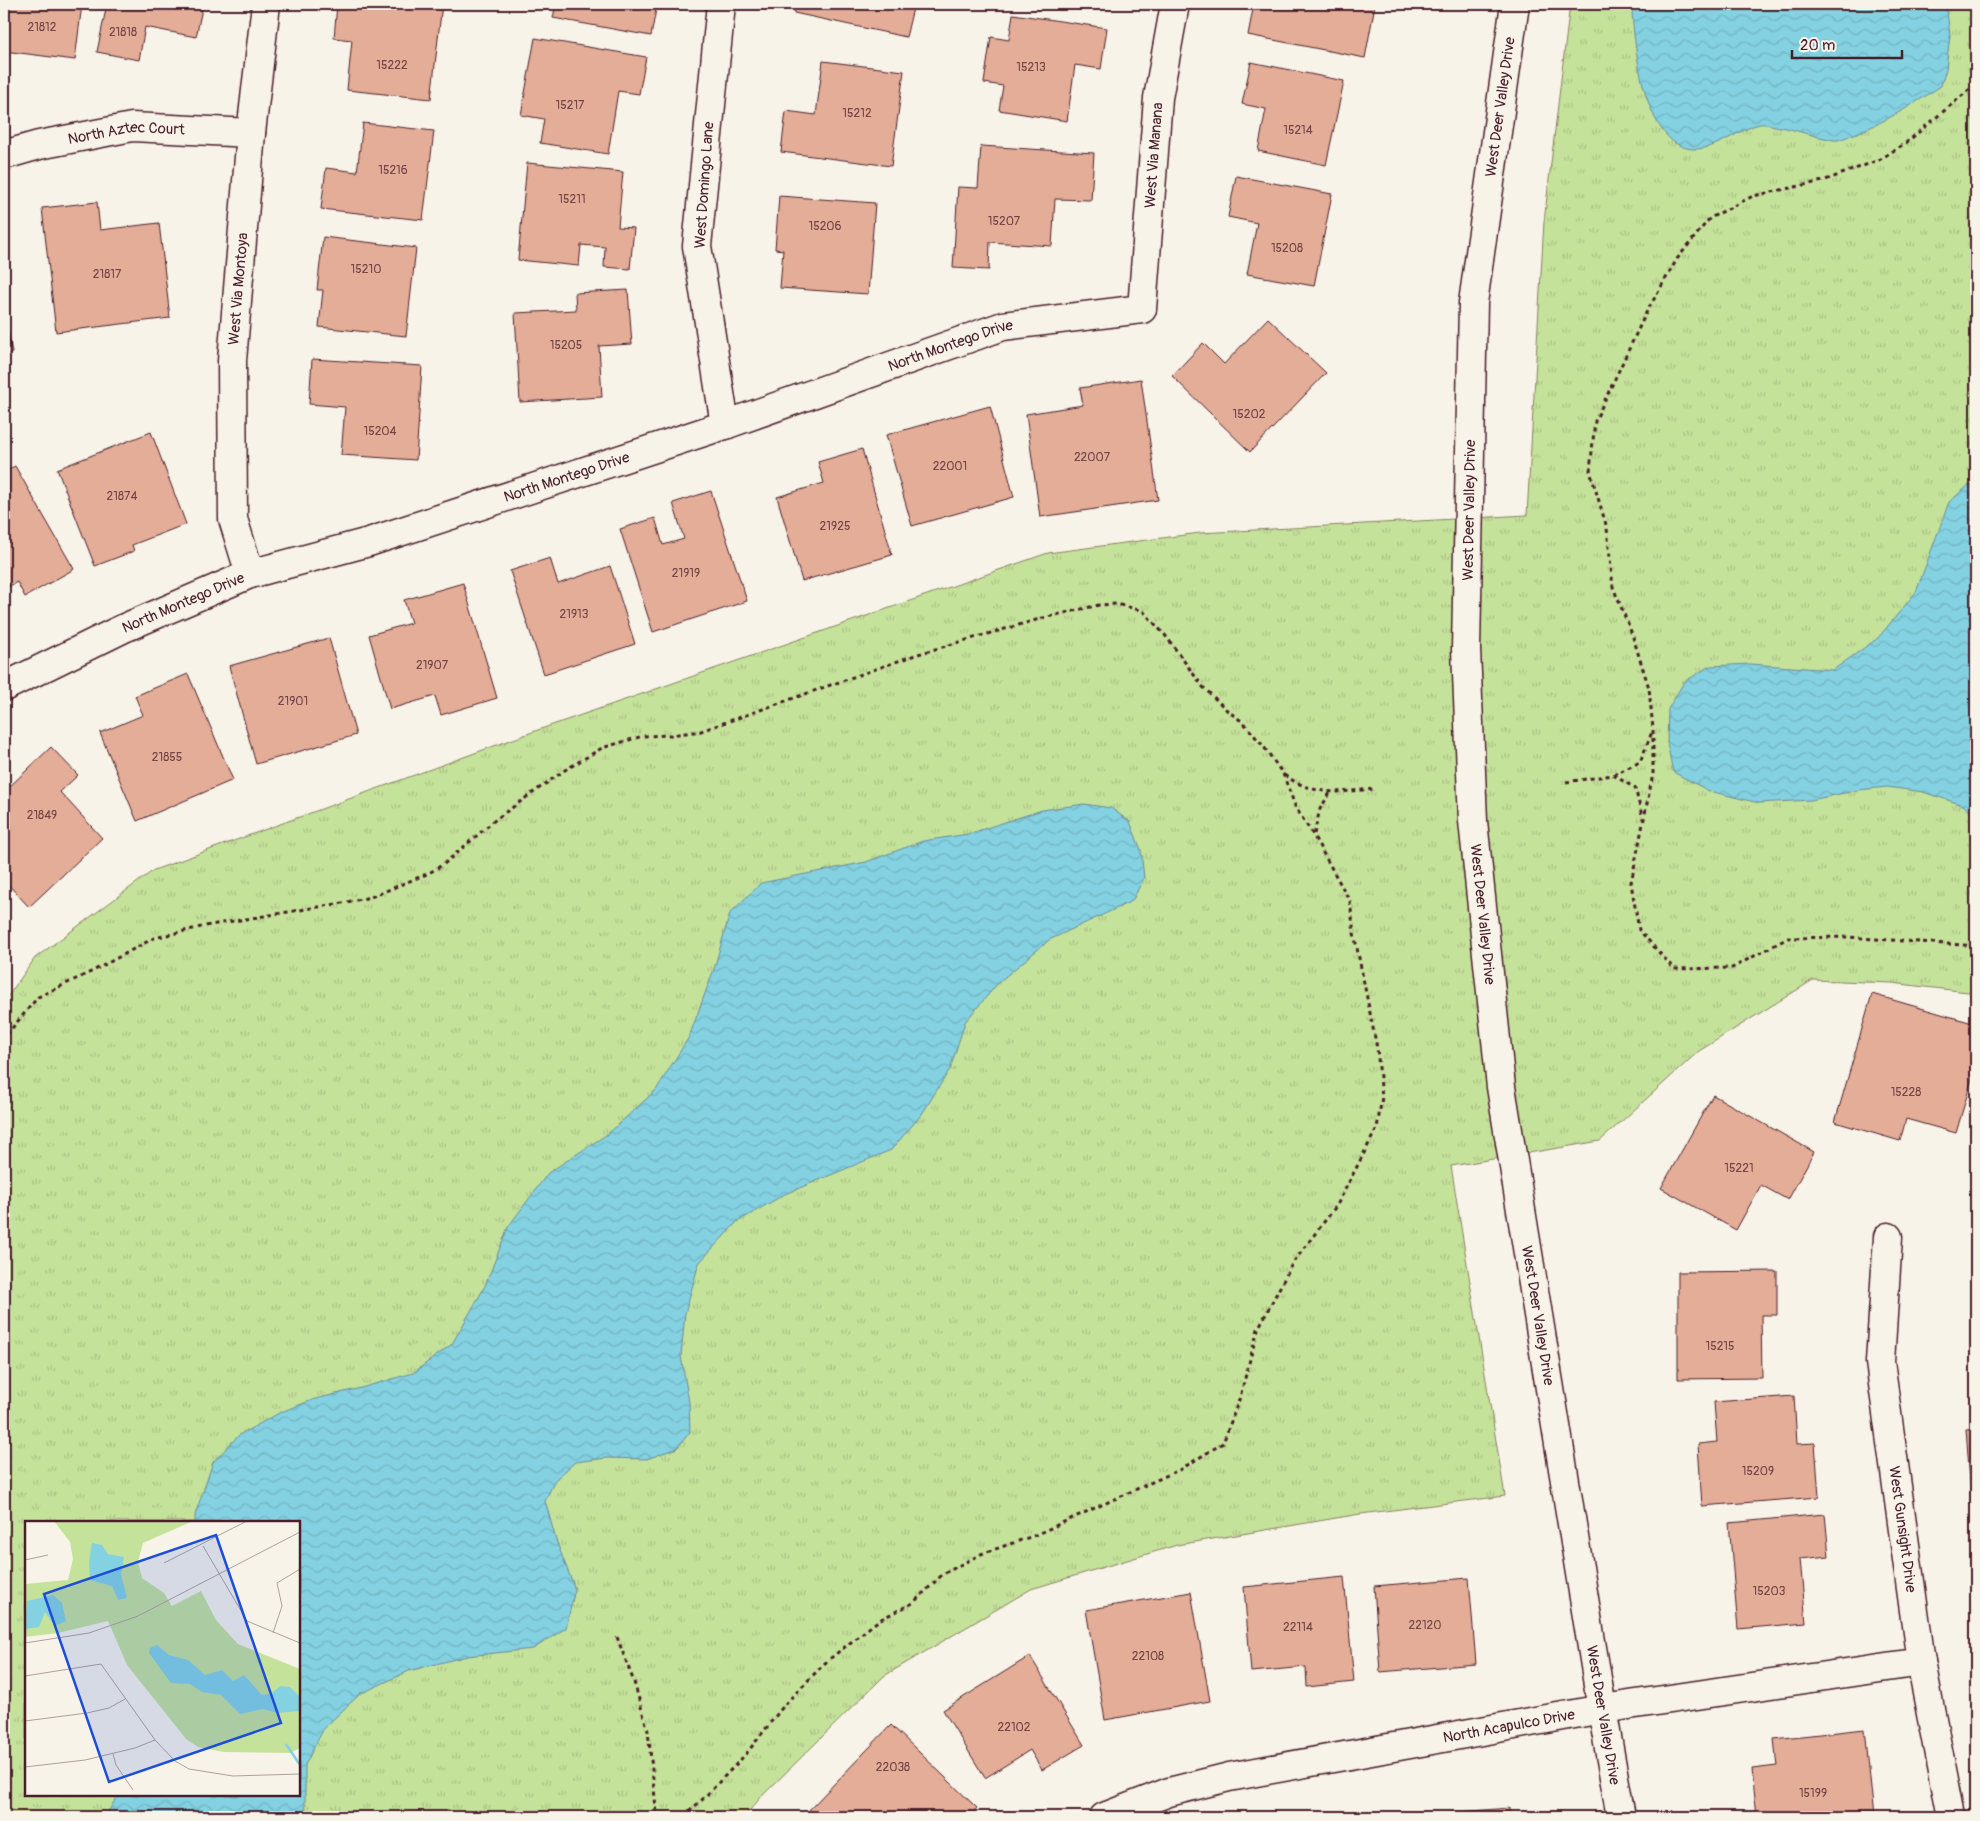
<svg xmlns="http://www.w3.org/2000/svg" width="1980" height="1821" viewBox="0 0 1980 1821" font-family="Pangolin,sans-serif">
<style>
.grass{fill:url(#grass-tufts);stroke:#888062;fill-rule:evenodd}
.water{fill:url(#water-waves);stroke:#6c8a98}
.building{fill:#e3ad97;stroke:#4a1f2b}
.lines{fill:none;stroke-linecap:round;stroke-linejoin:round}
.minor-casing{stroke:#4a1f2b;stroke-width:31}
.tertiary-casing{stroke:#4a1f2b;stroke-width:31}
.path{stroke:#4a1f2b;stroke-width:3;stroke-dasharray:4 4;stroke-linecap:butt}
.minor{stroke:#f7f3e8;stroke-width:28}
.tertiary{stroke:#f7f3e8;stroke-width:28}
.labels{text-anchor:middle;stroke-width:4;stroke-linejoin:round;paint-order:stroke}
.number-label{font-size:12px;fill:#704246}
.street-label{font-size:15px;fill:#4a1f2b;stroke:#f7f3e8}
.inset-river{fill:none;stroke:#83d1e1;stroke-width:2.5}
.inset-road{fill:none;stroke:#b29e9c;stroke-width:1}
.view{fill:#1d4ed8;fill-opacity:0.15;stroke:#1d4ed8;stroke-width:2.5}
.inset-edge{fill:none;stroke:#4a1f2b;stroke-width:2.5}
</style>
<defs>
<pattern id="grass-tufts" width="24" height="20" patternUnits="userSpaceOnUse" patternTransform="scale(1.25)"><rect width="24" height="20" fill="#c5e29a"/><path d="M3 7l-1-3M5 7V3M7 7l1-3M15 17l-1-3M17 17v-4M19 17l1-3" fill="none" stroke="#abc185"/></pattern>
<pattern id="water-waves" width="16" height="10" patternUnits="userSpaceOnUse" patternTransform="scale(1.25)"><rect width="16" height="10" fill="#83d1e1"/><path d="M0 5q4-4 8 0t8 0" fill="none" stroke="#73b3c1"/></pattern>
</defs>
<rect width="100%" height="100%" fill="#f7f3e8"/>
<filter id="ink" filterUnits="userSpaceOnUse"><feTurbulence type="fractalNoise" baseFrequency=".02" numOctaves="2"/><feDisplacementMap in="SourceGraphic" scale="10" xChannelSelector="R" yChannelSelector="G"/><feConvolveMatrix kernelMatrix="1 2 1 2 8 2 1 2 1" color-interpolation-filters="sRGB"/></filter>
<g filter="url(#ink)">
<path class="grass" d="M1570,4H1976V993L1892,983L1813,980L1699,1051L1600,1141L1451,1166L1505,1496L1360,1514L1177,1545L1031,1589L884,1676L762,1796L744,1817H4V1002L35,958L154,870L538,730L1048,553L1200,533L1527,515L1544,222ZM26,1522H299V1795H26Z"/>
<path class="water" d="M1639,4H1946L1950,35L1946,69L1941,86C1912,105 1884,123 1852,135C1846,137 1839,141 1834,140C1814,137 1795,129 1775,126C1770,125 1764,123 1760,124C1744,127 1722,145 1704,148C1646,161 1635,50 1632,13Z
M1969,485H1976V817L1963,805L1923,792L1887,787L1859,790L1811,800L1759,803L1709,791L1673,772L1667,743L1668,709L1684,682L1710,666L1750,664L1833,670L1878,638L1916,592L1949,502Z
M1084,804L1111,808L1130,822L1141,850L1144,878L1132,901L1049,940L999,982L965,1022L950,1069L922,1114L891,1150L785,1194L737,1222L699,1263L685,1313L681,1356L689,1402L690,1432L677,1448L647,1459L607,1458L575,1462L555,1480L545,1501L557,1543L575,1589L566,1628L533,1649L467,1656L409,1671L360,1694L324,1728L305,1765V1809L308,1817H105L118,1795H299V1522H195V1515L213,1462L239,1435L281,1412L315,1399L361,1388L413,1373L452,1344L485,1286L508,1227L548,1173L609,1133L656,1090L689,1037L714,969L730,913L761,883L866,862L923,841L968,834L1042,810Z"/>
<path class="building" d="M4,4H82L75,60L4,51Z
M107,4H203L196,37L145,27L139,60L97,52Z
M337,4H442L431,99L347,90L352,40L334,38Z
M556,4H657L651,36L553,18Z
M796,4H914L906,37L794,13Z
M1254,4L1375,5L1365,58L1248,35Z
M1013,14L1107,28L1101,69L1075,65L1067,121L999,110L1003,86L984,83L991,37L1009,40Z
M535,38L646,57L639,94L618,91L608,154L540,143L544,119L521,115Z
M823,61L904,71L891,166L781,152L786,111L816,115Z
M1251,62L1344,81L1326,165L1258,151L1266,109L1242,104Z
M363,123L434,131L423,220L321,209L326,168L357,172Z
M981,146L1094,153L1091,200L1055,199L1052,246L990,242L989,270L953,268L958,187L978,188Z
M527,163L623,172L618,227L634,228L630,269L604,267L605,247L581,245L579,266L518,260Z
M1236,176L1332,194L1314,286L1247,274L1257,223L1228,217Z
M779,196L875,203L868,294L780,288L783,250L775,249Z
M97,202L100,230L159,223L170,318L56,332L42,208Z
M323,237L416,248L406,336L319,327L323,290H317Z
M628,290L632,344L599,346L602,397L520,402L515,313L576,310L575,293Z
M4,307L12,353L4,355Z
M1268,318L1326,373L1250,452L1172,376L1203,343L1224,364Z
M312,359L422,366L416,460L341,455L345,407L309,404Z
M1141,379L1158,500L1040,517L1026,414L1083,405L1080,388Z
M990,406L1014,497L912,526L886,435Z
M151,432L186,524L132,545L134,551L95,566L57,469Z
M862,449L892,555L802,581L777,497L824,483L818,462Z
M15,466L74,569L25,597L17,582L4,589V472Z
M711,491L747,601L653,632L620,529L655,518L663,545L684,539L673,503Z
M550,558L558,584L610,566L635,644L544,674L510,571Z
M463,583L497,698L441,715L435,696L390,709L369,635L411,623L404,600Z
M329,638L356,735L256,764L229,666Z
M188,674L233,780L137,821L100,733L143,715L135,696Z
M51,747L78,775L60,792L102,838L29,907L4,880V792Z
M1872,994L1976,1024V1065L1956,1133L1906,1119L1900,1141L1835,1122Z
M1713,1095L1814,1152L1788,1200L1761,1185L1736,1230L1661,1188Z
M1777,1271V1315H1761L1762,1378L1678,1379V1272Z
M1794,1396L1797,1444L1815,1443L1819,1497L1702,1506L1698,1444L1717,1442L1714,1402Z
M1976,1428V1534H1974L1966,1429Z
M1825,1514L1829,1556L1800,1559L1806,1623L1738,1629L1729,1523Z
M1344,1577L1354,1682L1307,1687L1306,1667L1251,1672L1244,1587Z
M1469,1578L1476,1664L1380,1672L1374,1586Z
M1191,1592L1210,1701L1105,1720L1086,1610Z
M1030,1656L1084,1745L1042,1770L1030,1750L985,1778L943,1710Z
M891,1725L977,1808L968,1817H817L809,1810Z
M1865,1729L1874,1817H1757L1752,1769L1777,1766L1774,1739Z
M1509,1808V1817H1410V1816Z"/>
<g class="lines">
<g class="minor-casing">
<g id="minor">
<path d="M721,4L697,246L725,425"/>
<path id="s1" d="M4,155L39,145L132,127L251,133"/>
<path id="s2" d="M250,574L233,519L232,361L251,133L266,4"/>
<path id="s3" d="M4,687L122,629L250,574L369,542L725,425L1003,326L1142,309L1158,98L1175,4"/>
<path id="s4" d="M1888,1237L1880,1362L1921,1662L1951,1817"/>
<path id="s5" d="M1104,1817L1169,1792L1229,1777L1602,1709L1921,1662"/>
</g>
</g>
<g class="tertiary-casing">
<g id="tertiary">
<path id="s6" d="M1515,4L1473,303L1466,649L1473,821L1501,1087L1602,1709L1621,1817"/>
</g>
</g>
<path class="path" d="M1976,84L1907,142L1879,160L1823,181L1753,196L1710,218L1677,259L1646,313L1595,421L1590,471L1607,528L1613,587L1632,634L1649,688L1653,729V774L1631,883L1639,930L1674,969L1732,968L1788,938L1847,937L1976,946
M1284,775C1317,797 1337,792 1374,789
M1613,775L1635,788L1643,819
M1566,782L1613,775L1640,762L1652,732
M1314,834L1320,809L1330,793
M4,1042L8,1033L38,997L93,971L154,938L210,925L342,903L371,897L429,873L444,864L496,819L565,770L602,748L643,736L671,735L701,731L918,654L1043,618L1099,605L1117,604L1143,611L1165,635L1203,687L1229,712L1243,722L1264,747L1283,774L1296,808L1313,835L1350,901L1354,933L1377,1048L1382,1097L1377,1128L1337,1205L1292,1264L1258,1329L1240,1397L1223,1443L1181,1469L1033,1536L981,1554L943,1574L913,1603L879,1620L827,1661L785,1704L746,1754L700,1802L681,1817
M617,1637L634,1682L648,1731L657,1817"/>
<use href="#minor" class="minor"/>
<use href="#tertiary" class="tertiary"/>
</g>
</g>
<g class="labels">
<g class="number-label">
<text x="42" y="31">21812</text>
<text x="123" y="36">21818</text>
<text x="392" y="69">15222</text>
<text x="1031" y="71">15213</text>
<text x="570" y="109">15217</text>
<text x="857" y="117">15212</text>
<text x="1298" y="134">15214</text>
<text x="393" y="174">15216</text>
<text x="572" y="203">15211</text>
<text x="1004" y="225">15207</text>
<text x="825" y="230">15206</text>
<text x="1287" y="252">15208</text>
<text x="366" y="273">15210</text>
<text x="107" y="278">21817</text>
<text x="566" y="349">15205</text>
<text x="1249" y="418">15202</text>
<text x="380" y="435">15204</text>
<text x="1092" y="461">22007</text>
<text x="950" y="470">22001</text>
<text x="122" y="500">21874</text>
<text x="835" y="530">21925</text>
<text x="686" y="577">21919</text>
<text x="574" y="618">21913</text>
<text x="432" y="669">21907</text>
<text x="293" y="705">21901</text>
<text x="167" y="761">21855</text>
<text x="42" y="819">21849</text>
<text x="1906" y="1096">15228</text>
<text x="1739" y="1172">15221</text>
<text x="1720" y="1350">15215</text>
<text x="1758" y="1475">15209</text>
<text x="1769" y="1595">15203</text>
<text x="1425" y="1629">22120</text>
<text x="1298" y="1631">22114</text>
<text x="1148" y="1660">22108</text>
<text x="1014" y="1731">22102</text>
<text x="893" y="1771">22038</text>
<text x="1813" y="1797">15199</text>
</g>
<g class="street-label">
<text transform="translate(1500 107) rotate(-82)" y="5">West Deer Valley Drive</text>
<text dy="5" stroke="none"><textPath href="#s1" startOffset="125">North Aztec Court</textPath></text>
<text dy="5" stroke="none"><textPath href="#s3" startOffset="1358">West Via Manana</textPath></text>
<text transform="translate(704 185) rotate(-86)" y="5">West Domingo Lane</text>
<text dy="5" stroke="none"><textPath href="#s2" startOffset="288">West Via Montoya</textPath></text>
<text dy="5" stroke="none"><textPath href="#s3" startOffset="1008">North Montego Drive</textPath></text>
<text dy="5" stroke="none"><textPath href="#s3" startOffset="602">North Montego Drive</textPath></text>
<text transform="translate(1469 510) rotate(-89)" y="5">West Deer Valley Drive</text>
<text dy="5" stroke="none"><textPath href="#s3" startOffset="198">North Montego Drive</textPath></text>
<text dy="5" stroke="none"><textPath href="#s6" startOffset="914">West Deer Valley Drive</textPath></text>
<text dy="5" stroke="none"><textPath href="#s6" startOffset="1319">West Deer Valley Drive</textPath></text>
<text dy="5" stroke="none"><textPath href="#s4" startOffset="294">West Gunsight Drive</textPath></text>
<text dy="5" stroke="none"><textPath href="#s6" startOffset="1724">West Deer Valley Drive</textPath></text>
<text dy="5" stroke="none"><textPath href="#s5" startOffset="416">North Acapulco Drive</textPath></text>
</g>
</g>
<g transform="translate(25 1521)">
<rect width="275" height="275" fill="#f7f3e8"/>
<path d="M29,0H168L118,22L113,41L117,57L139,72L147,85L176,70L191,99L213,123L275,148V227L265,232L199,231L173,226L161,218L102,144L83,100L33,112L0,116V63L43,59L48,38L45,21Z" fill="#c5e29a"/>
<path d="M67,22L77,24L83,33L99,36L96,53L102,77L93,79L87,65L65,59L64,41ZM28,74L37,82L41,100L30,105L20,91L14,106L0,108L2,80ZM132,124L144,134L163,139L180,154L197,149L208,160L219,154L237,174L245,173L256,165L265,166L275,176V190L252,192L238,188L215,193L196,174L177,171L165,163L146,162L124,132L125,127Z" fill="#83d1e1"/>
<path class="inset-river" d="M261,223L275,244"/>
<path class="inset-road" d="M178,25L222,100L275,122M0,39L23,34M139,42L222,0M248,112L257,85L252,62L275,48M0,122L64,112L113,95L275,11M0,155L76,143L130,219L150,240L164,248L208,255L275,253M0,200L62,192L84,187L100,178M88,233L91,244L108,269M0,246L60,239L110,227L130,219"/>
<path class="view" d="M191,14L256,202L84,261L19,73Z"/>
<rect width="275" height="275" class="inset-edge"/>
</g>
<rect width="1980" height="1821" fill="none" stroke="#f7f3e8" stroke-width="20"/>
<rect x="10" y="10" width="1960" height="1801" fill="none" stroke="#4a1f2b" stroke-width="2" filter="url(#ink)"/>
<path d="M1792 50v8h110v-8" fill="none" stroke="#4a1f2b" stroke-width="2.5"/>
<text x="1800" y="50" font-size="15" fill="#4a1f2b" stroke="#f7f3e8" stroke-width="4" paint-order="stroke">20 m</text>
</svg>
